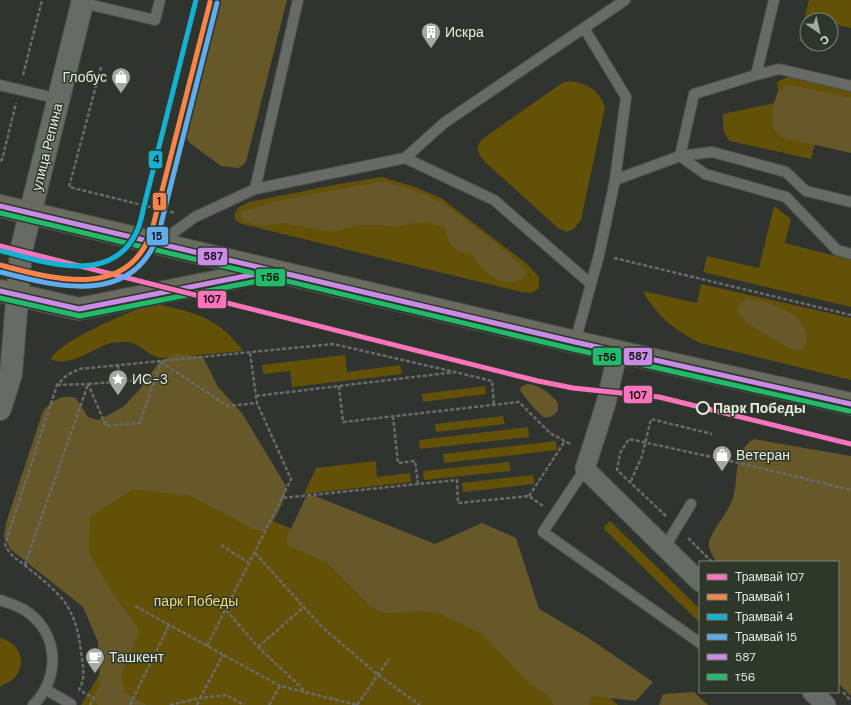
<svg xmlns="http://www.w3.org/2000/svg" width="851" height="705" viewBox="0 0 851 705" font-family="'DM Sans',sans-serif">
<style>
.green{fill:#645108}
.forest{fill:#665829}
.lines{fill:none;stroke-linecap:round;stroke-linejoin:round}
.lane-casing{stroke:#4d514b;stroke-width:12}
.street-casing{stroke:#4d514b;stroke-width:21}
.secondary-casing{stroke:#4d514b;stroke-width:24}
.primary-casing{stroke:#4d514b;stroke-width:24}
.path{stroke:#686b67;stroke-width:2.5;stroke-dasharray:4 2;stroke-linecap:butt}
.lane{stroke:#676b65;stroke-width:10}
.street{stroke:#676b65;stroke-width:19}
.secondary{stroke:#676b65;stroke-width:22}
.primary{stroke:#686b5d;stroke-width:22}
.bus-1-casing{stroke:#2e382a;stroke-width:8}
.bus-2-casing{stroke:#2e382a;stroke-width:8}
.bus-1{stroke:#ca8be6;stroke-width:5}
.bus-2{stroke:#20bc6c;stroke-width:5}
.tram-1-casing{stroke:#2e382a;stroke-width:8}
.tram-2-casing{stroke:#2e382a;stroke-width:8}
.tram-3-casing{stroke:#2e382a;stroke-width:8}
.tram-4-casing{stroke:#2e382a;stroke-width:8}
.tram-1{stroke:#fc73be;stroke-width:5}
.tram-2{stroke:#f8844c;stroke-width:5}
.tram-3{stroke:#13b2d5;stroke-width:5}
.tram-4{stroke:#60acee;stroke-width:5}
.stop-dot{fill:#2e382a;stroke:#e5ebe2;stroke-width:2}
.labels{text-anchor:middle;stroke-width:3;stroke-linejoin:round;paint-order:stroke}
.poi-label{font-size:14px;fill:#e5ebe2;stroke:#2e382a;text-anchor:start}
.street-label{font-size:14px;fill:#e5ebe2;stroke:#2e382a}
.stop-label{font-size:14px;font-weight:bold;fill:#e5ebe2;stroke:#2e382a;text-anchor:start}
.park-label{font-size:14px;fill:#f9d974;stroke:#2e382a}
.line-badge{stroke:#2e382a;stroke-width:1.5}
.pale-badge-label{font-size:11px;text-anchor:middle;font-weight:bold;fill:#111}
</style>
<rect width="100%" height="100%" fill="#2f342e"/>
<path class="green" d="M809,0H851V28L831,23V20H807V42L799,41Z
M790,76L851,90V152L815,143L811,159L730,141C722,133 723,125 723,114L780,102L777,82Z
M569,81C587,83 599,90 605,107L581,220L574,229L567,232L558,228L485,162C478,153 475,150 481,140L562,83Z
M382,177L415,187L441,198L527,264L539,277V288L532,293L521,292L242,224L235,220V212L239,207L249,202L339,184Z
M774,206L791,219L785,243L851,260V307L703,272L707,256L759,268Z
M701,284L851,318V380L700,343C676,331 655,315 643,291L697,303Z
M160,305C196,312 221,320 243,351L160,358C139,352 142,338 112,343C95,346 70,369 51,359C57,343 127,312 145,307C150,305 155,305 160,305Z
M345,355L347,372L400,365L402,374L292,387L290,371L263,374L262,365Z
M485,386L486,394L423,402L422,394Z
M503,416L505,424L436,432L435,424Z
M528,427L529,437L420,449L419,440Z
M556,441L557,450L444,463L443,454Z
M87,446L517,620L618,705H81L102,670L99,639L85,606Z
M376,461L377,477L410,473L411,482L304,494L316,468Z
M509,462L511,471L424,480L423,471Z
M533,475L534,484L463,492L462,483Z
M610,521L700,609V623L603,528Z
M0,638C28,645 28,678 0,686Z"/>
<path class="forest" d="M209,0H287L246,162L239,168L221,166L190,143L181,132L179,119Z
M790,85L851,98V153L781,137L772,126L773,106L778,91Z
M383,181C403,187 423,192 441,202C455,211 524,262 527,275C506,294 483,273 472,254C451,251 450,245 444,227L429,223L415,222L396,227L377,225H356L334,232L282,223L261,226L244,222L241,218L242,211L282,200Z
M747,298C769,303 795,307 805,330C808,338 807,344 801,350H793L753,327L739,315L737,309L739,304Z
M177,353L203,357L218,387L242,413L286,486C286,500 274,524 262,532L253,529L191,496L133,489L90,517L89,553L116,599L138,627V636L121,674L125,693L147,705H98L93,698L100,684L98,642L83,607L10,549L4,536L6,523L43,411C53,400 61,394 76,398L88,417L99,420L123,407L140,389L159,362Z
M527,384C539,384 551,394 558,403V411C555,414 550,419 544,417C539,415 523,395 520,390L521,387Z
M754,439L851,456V696L838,683V562H716C713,556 708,549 709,542C713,528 726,515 732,501C740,480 731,452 754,439Z
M309,496H315L435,544L482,523L516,538L539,609L587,637L653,682L636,701L591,696L589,705H554L548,695L530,684L482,634L434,611L385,613L370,606L327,563L289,546L286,542L287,537L306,497Z
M694,692L708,705H659L663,694Z"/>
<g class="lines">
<g class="lane-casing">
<path id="lane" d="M83,3L155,20L160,0
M584,28L626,97L615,180
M756,75L779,69L851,86
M0,85L59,99
M680,156L694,94L756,75L774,0
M680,156L705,174L786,197L837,250L851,254
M405,158L444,123L625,0
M255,189L298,0
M159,243L195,217L255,189L405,158L494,200L591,284
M575,342L599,255L615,180L680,156L712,152L786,172L806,191L851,202
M585,469L543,532L700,643
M665,547L691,504
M0,600C8,603 19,606 26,611C59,633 61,678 33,705
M45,689L71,704"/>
</g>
<g class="street-casing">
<path id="street" d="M618,351L606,403L585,469L700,582
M812,692L826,705"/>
</g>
<g class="secondary-casing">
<path id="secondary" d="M0,409L11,374L21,251L83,0"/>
</g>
<g class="primary-casing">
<path id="primary" d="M0,206L575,342L851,404
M0,291L79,309L264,272"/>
</g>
<path class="path" d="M101,67L69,187L175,213
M23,75L42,0
M0,160H2L16,103
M614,258L851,315
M250,353L257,403L291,479L282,498L457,480L458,503L529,496L543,506
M161,362L228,406L257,403
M118,365L120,382
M57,385L88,384L106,426L140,423L161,362
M339,386L343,422L519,402L550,433L572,445
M256,396L455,372L492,381L494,405
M393,416L398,463L415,461L418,484
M631,481L642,456L651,419L712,434
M529,496L565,441
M666,516L617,470L620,453L629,439L735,462L851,490
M688,538L712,562
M221,545L249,563
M255,553L321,626L378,675L420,705
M25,565L88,384L155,379
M135,606L280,686L357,705
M226,610L258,647L305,691
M207,646L282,498
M258,647L304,607
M843,692L851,701
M90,705L94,698L79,690C86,677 83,667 81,652C76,607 62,595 28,568C18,559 10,557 5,544L57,385L67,375L79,369L333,344L455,372
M130,705L169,625
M170,705L200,698L223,655
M197,705L200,698L226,695L244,705
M269,705L280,686
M357,705L389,659"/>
<use href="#lane" class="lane"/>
<use href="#street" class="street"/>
<use href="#secondary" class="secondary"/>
<use href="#primary" class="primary"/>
<g class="bus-1-casing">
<path id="bus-1" d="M0,206L575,342L851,404
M0,291L79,309L256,274"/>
</g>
<g class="bus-2-casing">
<path id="bus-2" d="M0,213L573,349L849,411
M0,298L80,316L258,281"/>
</g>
<use href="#bus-1" class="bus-1"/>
<use href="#bus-2" class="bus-2"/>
<g class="tram-1-casing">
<path id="tram-1" d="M0,246L538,381L573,388L659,397L851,444"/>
</g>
<g class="tram-2-casing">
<path id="tram-2" d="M0,265C53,279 129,301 152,230L210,2"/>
</g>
<g class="tram-3-casing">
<path id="tram-3" d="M2,251C44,262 109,285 135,235C140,227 142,216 144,206L196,0"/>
</g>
<g class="tram-4-casing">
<path id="tram-4" d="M0,272C57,287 135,307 159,232L217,3"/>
</g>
<use href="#tram-1" class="tram-1"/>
<use href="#tram-2" class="tram-2"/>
<use href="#tram-3" class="tram-3"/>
<use href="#tram-4" class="tram-4"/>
</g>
<defs>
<g id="building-pin" transform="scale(1)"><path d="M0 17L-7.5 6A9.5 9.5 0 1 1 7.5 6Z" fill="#a5aba3" stroke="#2e382a"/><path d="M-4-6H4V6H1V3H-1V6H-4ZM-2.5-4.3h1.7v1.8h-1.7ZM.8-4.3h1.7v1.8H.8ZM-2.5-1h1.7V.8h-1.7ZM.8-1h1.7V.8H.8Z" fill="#fff"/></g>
<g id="shop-pin" transform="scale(1)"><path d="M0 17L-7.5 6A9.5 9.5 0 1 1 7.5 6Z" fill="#a5aba3" stroke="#2e382a"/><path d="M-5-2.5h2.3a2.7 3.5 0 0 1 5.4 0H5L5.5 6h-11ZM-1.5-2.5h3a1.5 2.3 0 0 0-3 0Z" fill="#fff"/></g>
<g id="sight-pin" transform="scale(1)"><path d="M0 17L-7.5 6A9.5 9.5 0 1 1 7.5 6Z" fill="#a5aba3" stroke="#2e382a"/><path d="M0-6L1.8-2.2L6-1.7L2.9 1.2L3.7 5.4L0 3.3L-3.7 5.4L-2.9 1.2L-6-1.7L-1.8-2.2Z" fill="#fff"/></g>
<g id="cafe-pin" transform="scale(1)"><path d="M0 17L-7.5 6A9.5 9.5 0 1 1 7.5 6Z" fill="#a5aba3" stroke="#2e382a"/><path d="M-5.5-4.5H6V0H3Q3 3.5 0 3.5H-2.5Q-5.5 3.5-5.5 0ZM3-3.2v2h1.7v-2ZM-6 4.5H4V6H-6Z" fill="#fff"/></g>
</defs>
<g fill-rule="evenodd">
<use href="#building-pin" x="431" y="32"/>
<use href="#shop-pin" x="121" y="77"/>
<use href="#sight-pin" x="118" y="379"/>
<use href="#shop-pin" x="722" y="455"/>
<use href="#cafe-pin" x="95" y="657"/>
</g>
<circle class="stop-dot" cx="703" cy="408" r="6"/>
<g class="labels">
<g class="poi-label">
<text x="445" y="37">Искра</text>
<text x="107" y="82" text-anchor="end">Глобус</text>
<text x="132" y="384">ИС-3</text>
<text x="736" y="460">Ветеран</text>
<text x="109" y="662">Ташкент</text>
</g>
<g class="street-label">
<text transform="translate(47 147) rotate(-76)" y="5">улица Репина</text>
</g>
<g class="stop-label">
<text x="713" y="413">Парк Победы</text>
</g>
<g class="park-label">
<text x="196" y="606">парк Победы</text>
</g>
</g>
<g class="line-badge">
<rect x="148" y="150" width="15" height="19" rx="4" fill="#13b2d5"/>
<rect x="152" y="192" width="15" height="19" rx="4" fill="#f8844c"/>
<rect x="146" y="226" width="23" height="20" rx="4" fill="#60acee"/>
<rect x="197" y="247" width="31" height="19" rx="4" fill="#ca8be6"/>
<rect x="255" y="268" width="31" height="19" rx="4" fill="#20bc6c"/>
<rect x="197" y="290" width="30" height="19" rx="4" fill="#fc73be"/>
<rect x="623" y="347" width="30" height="19" rx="4" fill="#ca8be6"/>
<rect x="592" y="347" width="30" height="19" rx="4" fill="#20bc6c"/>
<rect x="623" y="385" width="30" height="19" rx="4" fill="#fc73be"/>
</g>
<g class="pale-badge-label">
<text x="156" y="163">4</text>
<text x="159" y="205">1</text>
<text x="157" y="240">15</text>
<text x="213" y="260">587</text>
<text x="270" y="281">т56</text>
<text x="212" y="303">107</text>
<text x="638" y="360">587</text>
<text x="607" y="361">т56</text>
<text x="638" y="399">107</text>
</g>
<rect x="699" y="561" width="140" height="132" fill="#2e382a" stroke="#778074"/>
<rect x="707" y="574" width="20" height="6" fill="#fc73be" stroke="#778074"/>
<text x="735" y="581" font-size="12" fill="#e5ebe2">Трамвай 107</text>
<rect x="707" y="594" width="20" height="6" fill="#f8844c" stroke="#778074"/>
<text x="735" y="601" font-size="12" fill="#e5ebe2">Трамвай 1</text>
<rect x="707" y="614" width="20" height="6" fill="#13b2d5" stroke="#778074"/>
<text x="735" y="621" font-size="12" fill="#e5ebe2">Трамвай 4</text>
<rect x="707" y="634" width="20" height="6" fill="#60acee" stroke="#778074"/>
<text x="735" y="641" font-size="12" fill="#e5ebe2">Трамвай 15</text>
<rect x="707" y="654" width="20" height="6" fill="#ca8be6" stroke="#778074"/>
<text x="735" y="661" font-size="12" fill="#e5ebe2">587</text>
<rect x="707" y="674" width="20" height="6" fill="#20bc6c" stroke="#778074"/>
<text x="735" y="681" font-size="12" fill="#e5ebe2">т56</text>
<g transform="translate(819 32) rotate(146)"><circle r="19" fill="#2e382a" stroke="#778074"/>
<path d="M0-3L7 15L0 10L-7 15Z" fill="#a5aba3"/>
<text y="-6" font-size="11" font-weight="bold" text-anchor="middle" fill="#e5ebe2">С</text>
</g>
</svg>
